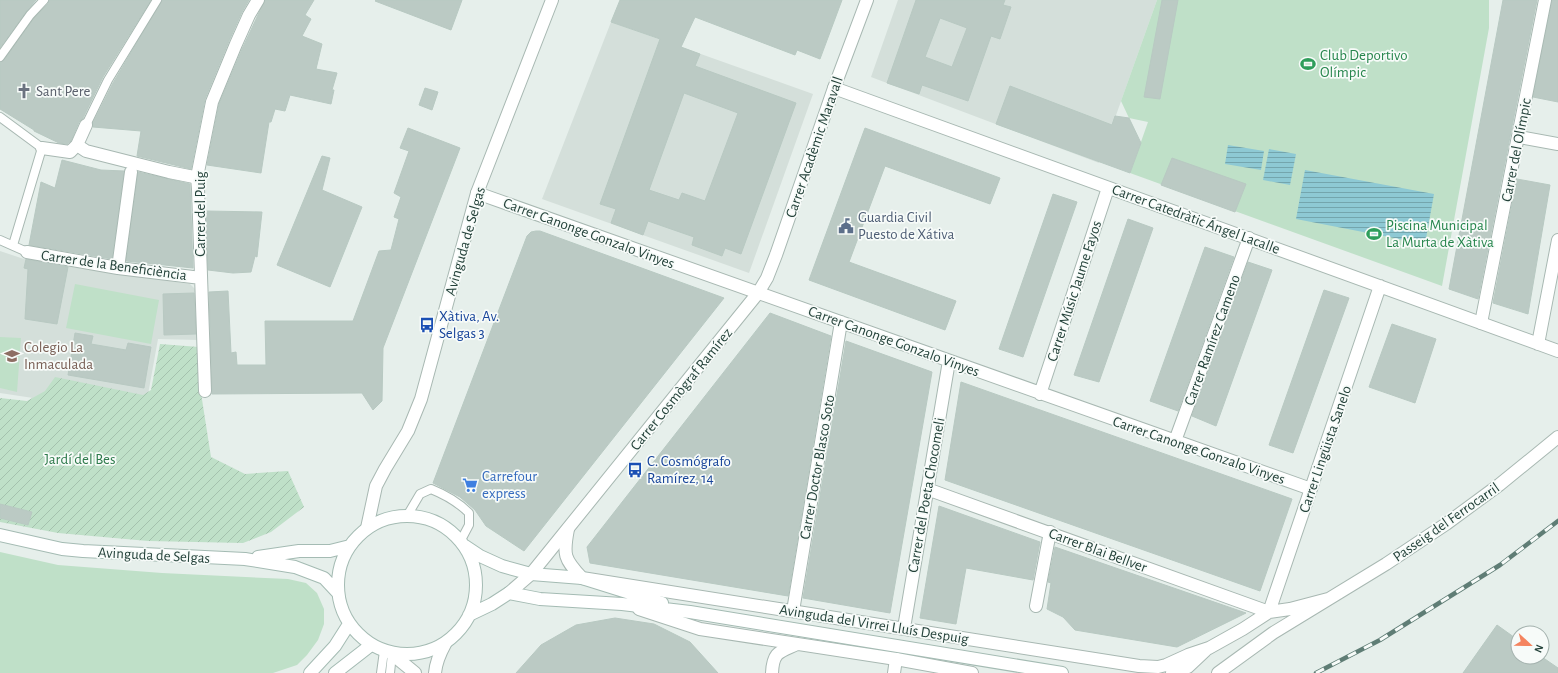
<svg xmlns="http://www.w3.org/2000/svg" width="1558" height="673" viewBox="0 0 1558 673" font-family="'Alegreya Sans',sans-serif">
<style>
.built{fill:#d4dfda}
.park{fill:#bfe0c8}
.garden{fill:url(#garden-furrows)}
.water{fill:url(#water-rules)}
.building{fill:#bbcac4;stroke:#b8c9c2;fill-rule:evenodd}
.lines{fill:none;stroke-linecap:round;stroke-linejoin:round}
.service-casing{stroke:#a8b8b2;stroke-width:10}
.pedestrian-casing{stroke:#a8b8b2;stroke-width:14}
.minor-casing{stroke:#a8b8b2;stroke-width:14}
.tertiary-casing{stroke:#a8b8b2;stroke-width:14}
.secondary-casing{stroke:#a4bbb3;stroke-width:14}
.service{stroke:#fff;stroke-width:8}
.pedestrian{stroke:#fff;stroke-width:12}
.minor{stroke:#fff;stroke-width:12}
.tertiary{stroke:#fff;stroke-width:12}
.secondary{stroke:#fff;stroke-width:12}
.rail-casing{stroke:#5f7d75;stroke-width:4.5}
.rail{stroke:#f7fbf9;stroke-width:3;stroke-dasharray:9;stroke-linecap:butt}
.labels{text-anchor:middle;stroke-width:3.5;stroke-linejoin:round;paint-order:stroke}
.leisure-label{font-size:15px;fill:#27864d;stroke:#f7fbf9;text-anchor:start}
.worship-label{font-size:15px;fill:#5b616d;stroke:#f7fbf9;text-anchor:start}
.street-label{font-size:15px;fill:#24423a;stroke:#f7fbf9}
.service-label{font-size:15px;fill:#4e5e75;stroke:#f7fbf9;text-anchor:start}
.transit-label{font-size:15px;fill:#164399;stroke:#f7fbf9;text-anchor:start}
.education-label{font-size:15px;fill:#785e54;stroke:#f7fbf9;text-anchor:start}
.park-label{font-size:15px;fill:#2d7a4b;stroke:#f7fbf9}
.shop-label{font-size:15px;fill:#366cbe;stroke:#f7fbf9;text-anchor:start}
</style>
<defs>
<pattern id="garden-furrows" width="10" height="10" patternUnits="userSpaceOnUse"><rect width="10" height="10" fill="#bfe0c8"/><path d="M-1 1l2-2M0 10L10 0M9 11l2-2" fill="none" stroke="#a4c1ad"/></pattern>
<pattern id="water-rules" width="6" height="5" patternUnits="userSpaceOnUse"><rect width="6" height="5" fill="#8ec9d4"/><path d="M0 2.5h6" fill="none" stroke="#74a5ad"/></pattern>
</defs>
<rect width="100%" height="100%" fill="#e6efeb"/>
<path class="built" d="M898,0H1157L1099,163L871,77Z
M611,22L813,94L749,273L542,199Z
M0,251L30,261L190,284L195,289L199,340L158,339L147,400L53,401L0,393Z"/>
<path class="park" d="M1157,0H1489V28L1442,286L1130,173L1148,122L1129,118L1121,101Z
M75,284L159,300L151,344L66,328Z
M0,337L21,338L17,392L0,388Z
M0,552L58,565L162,573L288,579L306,583L317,593L324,609V624L318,640L307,655L297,665L273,673H0Z"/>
<path class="garden" d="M160,344L199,347L201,393L211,457L245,474L288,471L304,507L271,532L243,543L148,541L58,533L0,522V398L27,401L45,391L55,377L143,395L151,390Z"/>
<path class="water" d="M1228,145L1264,151L1261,170L1225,164Z
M1269,149L1296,154L1290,185L1263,180Z
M1305,170L1434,194L1425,244L1296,219Z"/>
<path class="building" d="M0,0H36L26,12L0,48Z
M49,0H151L103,77L83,118L79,122L71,141L67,144L59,143L34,131V130L0,109V62L4,60L34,18L48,4Z
M162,0H249L242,12L229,41L205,99L191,169L137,156L141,131L93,127V123L113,83Z
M265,0H314L305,15L311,19L302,36L322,44L316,69L337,73L332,90H334L331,104L290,95L285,111L275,109L271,122H269L261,173L207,165L219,104L243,47Z
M376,0H462L451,30L375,1Z
M620,0H842L820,59L797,50L795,55L695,17L681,47L700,54L695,66L796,103L741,254L725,248L722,256L692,245L694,237L648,221L643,235L611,223L616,209L600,204L660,39L611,22ZM684,93L738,113L705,201L682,193L679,200L649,190Z
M916,0H1005L1003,5L1011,7L1000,39L991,36L968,101L922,85L919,94L887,83ZM940,18L967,28L952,67L925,57Z
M1162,0H1178L1160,99L1144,97Z
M1503,0H1537L1478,299L1449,289Z
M1552,0H1558V102L1533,97Z
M1010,86L1112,125L1115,116L1129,118L1141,143L1130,173L996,124Z
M425,88L438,92L432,110L419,105Z
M408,128L460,148L383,348L382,401L373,410L362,393L212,394L209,292L228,291L231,353L236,352L237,365H266L265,321H353L379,251L391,250L399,219L394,217L401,197L394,193L409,151L400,148Z
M865,128L1000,178L990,204L885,166L849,262L956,301L945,330L809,280Z
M322,156L330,158L322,190L362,207L330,287L277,265Z
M1172,158L1246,184L1235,212L1161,185Z
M62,160L101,170L124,171L112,259L29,245L41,182L55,188Z
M138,172L190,184L193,268L126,261Z
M1517,179L1550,185L1528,314L1493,303Z
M1053,194L1077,202L1023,357L999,349Z
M206,211L262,212L257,257L255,256L251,272L233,273L208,270Z
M1128,219L1153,228L1099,382L1074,375Z
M536,231H540L724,298L524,551L486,526L475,510L460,497L433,483L527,236L531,232Z
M1205,247L1234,257L1178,411L1150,401Z
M26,259L68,267L57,324L25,319L28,269L24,268Z
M1248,262L1272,270L1216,426L1192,416Z
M1324,290L1349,298L1293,453L1269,445Z
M194,293L196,334L164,335L163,294Z
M770,313L831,336L788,596L590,563L587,547Z
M1392,324L1436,339L1415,403L1369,387Z
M75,333L93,336L91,344L126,350L128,343L151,347L144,388L68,375Z
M846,341L932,372L890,613L803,598Z
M961,382L1292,499L1260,591L945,480Z
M0,504L32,512L28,525L0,518Z
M939,506L1040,542L1033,580L966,568L956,624L920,618Z
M1055,547L1110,566L1246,613L1177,647L1075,630L1063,617L1047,609L1051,583L1048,582Z
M615,618L654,624L690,642L718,673H516L541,645L576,625Z
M1497,625L1518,640V657H1542L1558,668V673H1463Z"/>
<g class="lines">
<g class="service-casing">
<path id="service" d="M0,57L30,15L44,0
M0,117L42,148L13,245
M86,125L108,80L157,0
M0,240L27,252
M407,516L420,494L431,489C446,495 458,502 469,513V525L460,542
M381,673L384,651
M390,673L392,654"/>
</g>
<g class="pedestrian-casing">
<path id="pedestrian" d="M1519,137L1558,144
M77,145L86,151L169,172L194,177
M42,148L70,152L77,145L86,125
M197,177L212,102L236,44L249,15L258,0
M1481,323L1545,0
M1036,606L1050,532
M894,673L896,659"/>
</g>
<g class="minor-casing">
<path id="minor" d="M834,88L1558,351
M194,177H197L198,189L205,391
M477,193L1311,489
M27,252L118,268L201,278
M118,268L131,172
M1538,344L1558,240
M1040,394L1108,188
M1175,441L1249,238
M927,489L1269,612L1380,286
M568,529C563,555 564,559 582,578L1139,666L1158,667L1166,665L1188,655L1209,648L1243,629L1269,612L1290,609L1328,599
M639,609L700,629L896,659L972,673
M793,611L841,322
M904,628L949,361
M772,673C773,651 780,652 797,644
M1172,673L1188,667L1205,651
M1218,673L1273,633L1386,564L1446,524L1499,485L1558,437"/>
</g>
<g class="tertiary-casing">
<path id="tertiary" d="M367,528L376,486L385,469L408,431L421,399L477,193L552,0
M509,593L531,574L548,553L758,293L767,278L776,255L834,88L867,0
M392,654L415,673
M435,673C436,662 440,653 445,644"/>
</g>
<g class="secondary-casing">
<path id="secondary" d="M338 585a69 69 0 1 1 138 0a69 69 0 1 1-138 0Z
M0,535L62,549L83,551L245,559L295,567L324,578L338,593
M465,546L480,556L502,566L531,574L582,578L662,603
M258,557L299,551H330L350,546
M469,615L492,604L509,593L540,599L622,604L690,612L1062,673
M310,673L335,646L349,624
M335,673L371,645"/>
</g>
<use href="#service" class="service"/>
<use href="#pedestrian" class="pedestrian"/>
<use href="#minor" class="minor"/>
<use href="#tertiary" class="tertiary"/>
<use href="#secondary" class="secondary"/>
<g class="rail-casing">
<path id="rail" d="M1316,673L1380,640L1500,565L1558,521"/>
</g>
<use href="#rail" class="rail"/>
</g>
<defs>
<g id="stadium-bare" transform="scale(1.2)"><path d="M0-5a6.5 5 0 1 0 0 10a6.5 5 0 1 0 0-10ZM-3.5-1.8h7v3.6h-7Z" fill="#2e9e5b" stroke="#f7fbf9" stroke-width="2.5" paint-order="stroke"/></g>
<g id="church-bare" transform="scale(1.2)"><path d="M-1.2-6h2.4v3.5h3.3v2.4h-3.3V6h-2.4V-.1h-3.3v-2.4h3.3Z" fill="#6b7280" stroke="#f7fbf9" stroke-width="2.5" paint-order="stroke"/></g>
<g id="civic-bare" transform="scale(1.2)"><path d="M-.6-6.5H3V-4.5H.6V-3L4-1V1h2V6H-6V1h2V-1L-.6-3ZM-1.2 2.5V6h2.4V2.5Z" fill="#5c6f8a" stroke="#f7fbf9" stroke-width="2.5" paint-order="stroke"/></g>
<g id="bus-bare" transform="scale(1.2)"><path d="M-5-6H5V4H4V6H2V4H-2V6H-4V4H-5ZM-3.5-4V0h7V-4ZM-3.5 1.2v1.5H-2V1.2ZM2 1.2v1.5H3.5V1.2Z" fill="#1a4fb4" stroke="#f7fbf9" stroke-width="2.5" paint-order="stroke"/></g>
<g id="school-bare" transform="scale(1.2)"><path d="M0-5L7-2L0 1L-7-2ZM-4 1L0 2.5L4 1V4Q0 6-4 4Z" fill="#8d6e63" stroke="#f7fbf9" stroke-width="2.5" paint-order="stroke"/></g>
<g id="supermarket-bare" transform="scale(1.2)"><path d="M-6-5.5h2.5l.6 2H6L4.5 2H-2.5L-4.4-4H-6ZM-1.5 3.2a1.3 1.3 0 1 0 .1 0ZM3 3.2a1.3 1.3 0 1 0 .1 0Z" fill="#3f7fe0" stroke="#f7fbf9" stroke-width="2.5" paint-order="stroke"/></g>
</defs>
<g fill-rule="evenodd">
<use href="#stadium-bare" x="1308" y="64"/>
<use href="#church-bare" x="24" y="91"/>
<use href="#civic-bare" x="846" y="226"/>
<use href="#stadium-bare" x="1374" y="234"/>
<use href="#bus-bare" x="427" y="325"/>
<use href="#school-bare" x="12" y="356"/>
<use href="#bus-bare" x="635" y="470"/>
<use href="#supermarket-bare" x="470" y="485"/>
</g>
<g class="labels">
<g class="leisure-label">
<text x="1320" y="60">Club Deportivo<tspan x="1320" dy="17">Olímpic</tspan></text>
<text x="1386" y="230">Piscina Municipal<tspan x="1386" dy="17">La Murta de Xàtiva</tspan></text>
</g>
<g class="worship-label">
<text x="36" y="96">Sant Pere</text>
</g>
<g class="street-label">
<text transform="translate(814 147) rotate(-71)" y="5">Carrer Acadèmic Maravall</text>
<text transform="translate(1516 150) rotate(-79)" y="5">Carrer del Olímpic</text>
<text transform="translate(200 214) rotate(-90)" y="5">Carrer del Puig</text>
<text transform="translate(1196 219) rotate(20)" y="5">Carrer Catedràtic Ángel Lacalle</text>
<text transform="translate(589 233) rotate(20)" y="5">Carrer Canonge Gonzalo Vinyes</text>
<text transform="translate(465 241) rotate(-74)" y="5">Avinguda de Selgas</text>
<text transform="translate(114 265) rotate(8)" y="5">Carrer de la Beneficiència</text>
<text transform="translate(1074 291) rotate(-72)" y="5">Carrer Músic Jaume Fayos</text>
<text transform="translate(1212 340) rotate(-70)" y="5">Carrer Ramírez Cameno</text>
<text transform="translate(894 341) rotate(20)" y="5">Carrer Canonge Gonzalo Vinyes</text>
<text transform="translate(681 389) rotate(-51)" y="5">Carrer Cosmògraf Ramírez</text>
<text transform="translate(1325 449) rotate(-71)" y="5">Carrer Lingüista Sanelo</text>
<text transform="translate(1199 450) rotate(19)" y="5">Carrer Canonge Gonzalo Vinyes</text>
<text transform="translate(817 467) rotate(-80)" y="5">Carrer Doctor Blasco Soto</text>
<text transform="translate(926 495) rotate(-80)" y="5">Carrer del Poeta Chocomeli</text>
<text transform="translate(1446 522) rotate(-35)" y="5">Passeig del Ferrocarril</text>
<text transform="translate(1098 550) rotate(20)" y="5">Carrer Blai Bellver</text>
<text transform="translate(154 555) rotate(3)" y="5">Avinguda de Selgas</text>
<text transform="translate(874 624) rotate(9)" y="5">Avinguda del Virrei Lluís Despuig</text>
</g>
<g class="service-label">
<text x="858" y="222">Guardia Civil<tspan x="858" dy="17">Puesto de Xátiva</tspan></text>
</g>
<g class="transit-label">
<text x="439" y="321">Xàtiva, Av.<tspan x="439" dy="17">Selgas 3</tspan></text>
<text x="647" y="466">C. Cosmógrafo<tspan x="647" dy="17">Ramírez, 14</tspan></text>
</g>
<g class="education-label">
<text x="24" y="352">Colegio La<tspan x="24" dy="17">Inmaculada</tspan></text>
</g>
<g class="park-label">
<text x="80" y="464">Jardí del Bes</text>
</g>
<g class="shop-label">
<text x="482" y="481">Carrefour<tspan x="482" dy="17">express</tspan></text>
</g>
</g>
<g transform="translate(1530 645) rotate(112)"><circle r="19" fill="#f7fbf9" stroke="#a3b1ad"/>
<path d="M0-3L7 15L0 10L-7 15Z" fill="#f4845f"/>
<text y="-6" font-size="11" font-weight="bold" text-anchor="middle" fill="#24423a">N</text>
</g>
</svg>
